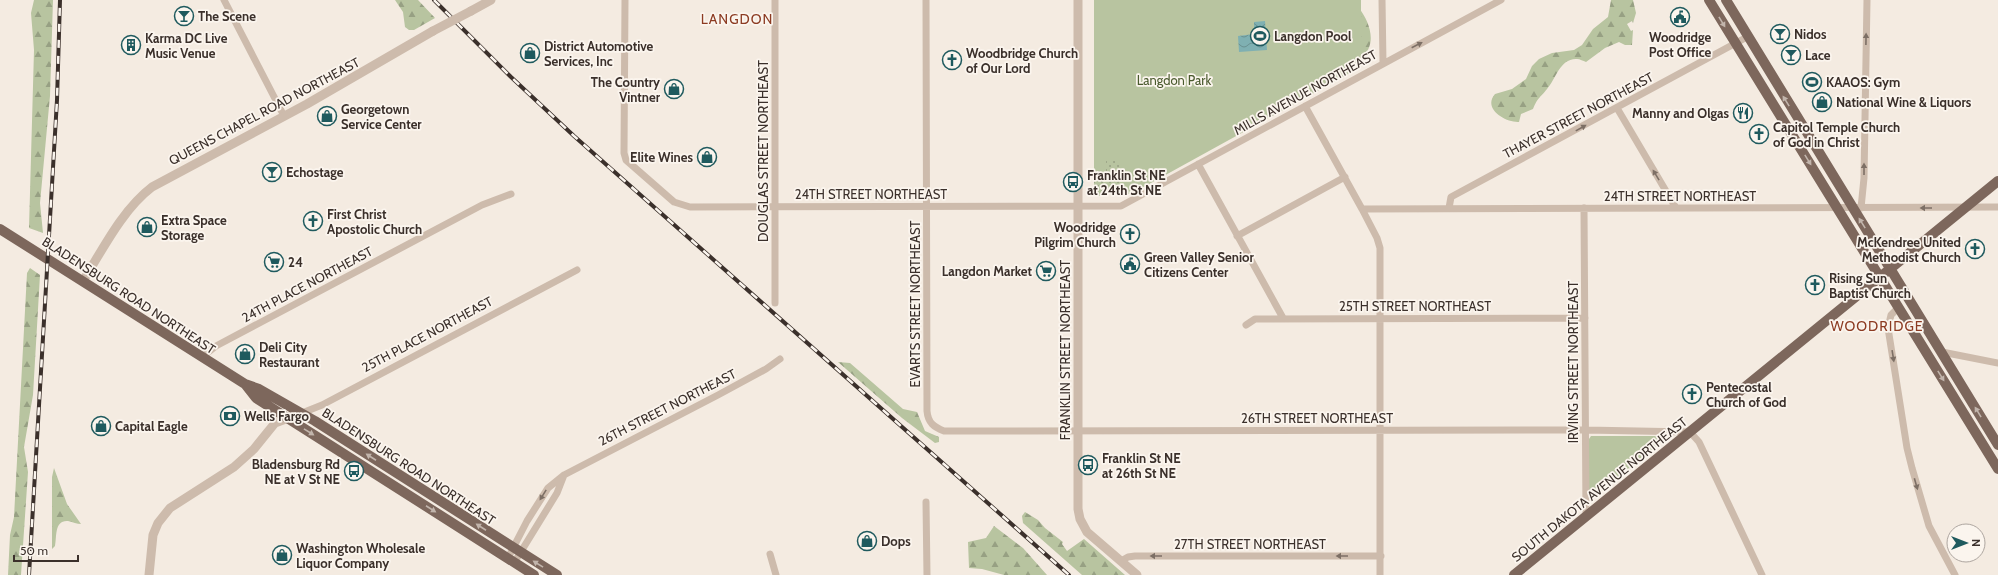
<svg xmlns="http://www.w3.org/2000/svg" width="1998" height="575" viewBox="0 0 1998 575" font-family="Cabin,sans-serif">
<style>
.forest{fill:url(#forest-firs)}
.park{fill:#b8c4a0}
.garden{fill:url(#garden-dots)}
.water{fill:url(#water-waves)}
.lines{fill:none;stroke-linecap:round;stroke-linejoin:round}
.minor{stroke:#cdbbac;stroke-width:7}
.tertiary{stroke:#cdbbac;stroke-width:9}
.primary{stroke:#7d675c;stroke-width:10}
.rail-casing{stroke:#3b302b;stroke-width:4}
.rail{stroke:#fbf5ee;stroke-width:2.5;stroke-dasharray:8;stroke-linecap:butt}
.tertiary-bridge{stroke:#cdbbac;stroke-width:9}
.oneway{fill:#c2b5ac}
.oneway2{fill:#7d6f65}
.labels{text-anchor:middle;stroke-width:3.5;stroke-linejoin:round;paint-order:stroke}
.poi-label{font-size:13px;font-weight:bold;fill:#3b302b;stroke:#fbf5ee;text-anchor:start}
.park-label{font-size:13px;fill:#4a5a2e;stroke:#fbf5ee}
.street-label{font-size:13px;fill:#3b302b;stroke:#fbf5ee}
.neighbourhood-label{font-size:14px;letter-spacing:1px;fill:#8c3b22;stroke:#fbf5ee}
</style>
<defs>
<pattern id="forest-firs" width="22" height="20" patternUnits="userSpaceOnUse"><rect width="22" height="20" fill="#b8c4a0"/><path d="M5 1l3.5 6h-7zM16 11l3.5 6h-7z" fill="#97a083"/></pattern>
<pattern id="garden-dots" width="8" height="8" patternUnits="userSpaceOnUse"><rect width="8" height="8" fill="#b8c4a0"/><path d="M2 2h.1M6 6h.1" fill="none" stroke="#97a083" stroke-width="1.8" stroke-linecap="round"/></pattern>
<pattern id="water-waves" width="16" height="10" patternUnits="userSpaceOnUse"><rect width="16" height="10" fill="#7fb0b2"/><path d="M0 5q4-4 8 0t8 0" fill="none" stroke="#699091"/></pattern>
</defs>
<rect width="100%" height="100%" fill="#f4ebe1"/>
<path class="forest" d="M34,0H53L50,96L40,203L43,233L29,228L34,50L31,13Z
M395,0H418L435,18L414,30H409L405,27L403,12Z
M1611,0H1633L1636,13L1633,23L1632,21L1627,24L1631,31L1633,30L1632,45H1625L1619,42L1605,48L1586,62C1583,61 1580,59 1577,59C1560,58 1556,79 1547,89C1540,98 1538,97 1533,109L1521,114L1519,122C1506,123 1482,109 1495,94L1512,89L1526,79L1532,66L1539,59L1552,53L1574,50L1582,45L1593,29L1608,17Z
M1359,8C1369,21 1377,42 1364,55L1360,54Z
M30,268L40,275L33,395L24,447L28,472L21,575H8L10,535L14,517L27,273Z
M838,362L850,363L903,409L917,412L925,431L939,437V442L935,443L902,418Z
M54,468L67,504L81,524C77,524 73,522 68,521C54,520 57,537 55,546L52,549V477Z
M1025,512L1038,520L1045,528L1063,542L1062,544L1067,551L1084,539L1125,575H1082L1023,523L1022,516Z
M994,526L1023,548L1047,575H1004L982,569L969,568L968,542L986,538Z"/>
<path class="park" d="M1094,0H1361V67L1131,194H1094Z
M1591,436H1662L1665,439L1593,498L1589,496V439Z"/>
<path class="garden" d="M1106,161H1121V184H1106V196H1094V174H1106Z"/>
<path class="water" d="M1265,21L1267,50L1239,52L1238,36L1254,34V22Z"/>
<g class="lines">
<path class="minor" d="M224,0L284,116
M625,0L624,153L626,160L674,202L690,207L1121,206L1501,0
M926,0L927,411C928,423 934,427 944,431L1586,430L1690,432L1699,442L1762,575
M1382,0L1383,63
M1305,106L1362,209L1377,238L1380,248V575
M1617,108L1676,208
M1198,164L1283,318
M1449,208L1451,197L1747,37
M1584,208L1586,516
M1861,208L1864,178L1867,0
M1362,209L1998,207
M1237,236L1345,177
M775,303V0
M1899,307L1891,315L1888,328L1907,448L1912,468L1929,526L1955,575
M1246,325L1255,319L1585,318
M1942,352L1998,363
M202,357L216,346L482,205L511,194
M302,413L322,405L577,270
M926,502L927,575
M770,554L776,575
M508,558L527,521L548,488L564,475L718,395L766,369L780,359
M1121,561L1128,557L1135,556H1381
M514,563L557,493L564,475"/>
<path class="tertiary" d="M1078,0V509L1080,519L1087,532L1137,575
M471,11L491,0
M83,281C103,249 122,210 152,187L307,104L433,31
M149,575L153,535L158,523L170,508L234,467L254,449L275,423L302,413"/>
<path class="primary" d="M1709,0L1998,469
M1726,0L1998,445
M0,229L245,384L259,389L315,421L557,575
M245,384L256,398L534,575
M1514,575L1998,181"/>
<g class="rail-casing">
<path id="rail" d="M434,0L511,77L574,136L1069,575
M29,575L57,100L60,0"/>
</g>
<use href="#rail" class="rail"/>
<path class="tertiary-bridge" d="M433,31L471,11"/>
</g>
<defs><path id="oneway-solid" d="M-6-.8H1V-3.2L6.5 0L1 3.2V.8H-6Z"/></defs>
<g class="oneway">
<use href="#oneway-solid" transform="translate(1722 22) rotate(59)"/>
<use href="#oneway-solid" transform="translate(1786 101) rotate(-122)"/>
<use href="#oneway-solid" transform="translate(1808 160) rotate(58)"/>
<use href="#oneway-solid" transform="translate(1862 223) rotate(-122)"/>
<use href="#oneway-solid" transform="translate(1941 376) rotate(58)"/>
<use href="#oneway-solid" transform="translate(1978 412) rotate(-121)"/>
<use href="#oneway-solid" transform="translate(309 432) rotate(32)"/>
<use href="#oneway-solid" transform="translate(371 457) rotate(-147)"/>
<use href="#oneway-solid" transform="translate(431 509) rotate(33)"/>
<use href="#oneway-solid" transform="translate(481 527) rotate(-147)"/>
<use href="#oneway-solid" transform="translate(538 564) rotate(-148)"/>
</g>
<g class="oneway2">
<use href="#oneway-solid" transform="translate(1866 39) rotate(-89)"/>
<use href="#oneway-solid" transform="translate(1417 45) rotate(-27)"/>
<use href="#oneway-solid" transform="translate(1581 128) rotate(-29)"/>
<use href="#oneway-solid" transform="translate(1864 169) rotate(-90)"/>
<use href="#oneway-solid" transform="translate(1656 175) rotate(-121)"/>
<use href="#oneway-solid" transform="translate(1926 208) rotate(180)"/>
<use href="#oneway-solid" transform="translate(1893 356) rotate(81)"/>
<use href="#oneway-solid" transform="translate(1916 484) rotate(74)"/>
<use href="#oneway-solid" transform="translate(543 495) rotate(122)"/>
<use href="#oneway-solid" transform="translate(1156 556) rotate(-180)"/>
<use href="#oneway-solid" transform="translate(1342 556) rotate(180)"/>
</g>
<defs>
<g id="bar-ring" transform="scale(1)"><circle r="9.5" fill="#fbf5ee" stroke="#1f5a5e" stroke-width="1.5"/><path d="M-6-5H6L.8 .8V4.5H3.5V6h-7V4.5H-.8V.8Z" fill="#1f5a5e"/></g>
<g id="civic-ring" transform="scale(1)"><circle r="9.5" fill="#fbf5ee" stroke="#1f5a5e" stroke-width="1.5"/><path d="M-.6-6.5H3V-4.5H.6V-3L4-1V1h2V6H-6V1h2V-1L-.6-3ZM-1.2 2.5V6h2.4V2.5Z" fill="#1f5a5e"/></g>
<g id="stadium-ring" transform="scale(1)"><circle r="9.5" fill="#fbf5ee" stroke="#1f5a5e" stroke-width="1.5"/><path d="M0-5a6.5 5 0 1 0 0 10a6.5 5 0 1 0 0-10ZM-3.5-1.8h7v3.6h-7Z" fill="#1f5a5e"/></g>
<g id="building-ring" transform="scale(1)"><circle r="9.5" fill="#fbf5ee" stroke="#1f5a5e" stroke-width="1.5"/><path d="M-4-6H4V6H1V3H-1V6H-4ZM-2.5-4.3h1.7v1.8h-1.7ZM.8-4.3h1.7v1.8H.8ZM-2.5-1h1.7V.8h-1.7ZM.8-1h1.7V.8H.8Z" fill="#1f5a5e"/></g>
<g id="shop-ring" transform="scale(1)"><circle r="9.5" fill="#fbf5ee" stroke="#1f5a5e" stroke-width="1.5"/><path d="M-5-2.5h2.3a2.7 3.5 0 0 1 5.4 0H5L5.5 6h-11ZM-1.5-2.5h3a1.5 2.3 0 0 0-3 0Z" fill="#1f5a5e"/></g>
<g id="church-ring" transform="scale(1)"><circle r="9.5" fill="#fbf5ee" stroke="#1f5a5e" stroke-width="1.5"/><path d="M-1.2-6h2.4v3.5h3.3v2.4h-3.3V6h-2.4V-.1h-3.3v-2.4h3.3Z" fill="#1f5a5e"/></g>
<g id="restaurant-ring" transform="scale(1)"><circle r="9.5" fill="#fbf5ee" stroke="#1f5a5e" stroke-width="1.5"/><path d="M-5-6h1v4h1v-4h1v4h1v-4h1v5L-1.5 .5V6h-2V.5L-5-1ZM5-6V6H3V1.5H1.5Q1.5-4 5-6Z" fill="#1f5a5e"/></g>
<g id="bus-ring" transform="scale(1)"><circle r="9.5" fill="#fbf5ee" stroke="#1f5a5e" stroke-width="1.5"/><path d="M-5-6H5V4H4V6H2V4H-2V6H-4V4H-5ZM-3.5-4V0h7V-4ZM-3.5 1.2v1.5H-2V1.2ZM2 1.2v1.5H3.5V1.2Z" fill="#1f5a5e"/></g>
<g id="supermarket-ring" transform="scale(1)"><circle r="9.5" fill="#fbf5ee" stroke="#1f5a5e" stroke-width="1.5"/><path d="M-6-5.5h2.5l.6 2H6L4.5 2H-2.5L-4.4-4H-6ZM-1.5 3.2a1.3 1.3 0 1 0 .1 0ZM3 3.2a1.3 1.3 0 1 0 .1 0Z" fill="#1f5a5e"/></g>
<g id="bank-ring" transform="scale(1)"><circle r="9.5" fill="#fbf5ee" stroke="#1f5a5e" stroke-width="1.5"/><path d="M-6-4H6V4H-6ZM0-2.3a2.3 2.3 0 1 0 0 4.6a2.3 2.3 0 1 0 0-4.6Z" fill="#1f5a5e"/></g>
</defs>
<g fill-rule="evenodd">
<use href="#bar-ring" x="184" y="16"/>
<use href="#civic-ring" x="1680" y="17"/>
<use href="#bar-ring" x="1780" y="34"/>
<use href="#stadium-ring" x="1260" y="36"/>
<use href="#building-ring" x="131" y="45"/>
<use href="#shop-ring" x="530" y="53"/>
<use href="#bar-ring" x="1791" y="55"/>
<use href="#church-ring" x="952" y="60"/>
<use href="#stadium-ring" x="1812" y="82"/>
<use href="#shop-ring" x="674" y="89"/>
<use href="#shop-ring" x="1822" y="102"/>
<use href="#restaurant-ring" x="1743" y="113"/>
<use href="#shop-ring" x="327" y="116"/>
<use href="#church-ring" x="1759" y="134"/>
<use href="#shop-ring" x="707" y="157"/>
<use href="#bar-ring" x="272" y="172"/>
<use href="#bus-ring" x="1073" y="182"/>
<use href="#church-ring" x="313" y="221"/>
<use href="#shop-ring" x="147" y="227"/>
<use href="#church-ring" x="1130" y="234"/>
<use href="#church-ring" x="1975" y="249"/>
<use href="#supermarket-ring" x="274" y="262"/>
<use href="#civic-ring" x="1130" y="264"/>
<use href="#supermarket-ring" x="1046" y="271"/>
<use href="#church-ring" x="1815" y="285"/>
<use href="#shop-ring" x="245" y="354"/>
<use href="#church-ring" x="1692" y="394"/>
<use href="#bank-ring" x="230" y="416"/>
<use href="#shop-ring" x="101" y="426"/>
<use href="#bus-ring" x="1088" y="465"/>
<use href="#bus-ring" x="354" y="471"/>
<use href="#shop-ring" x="867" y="541"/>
<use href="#shop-ring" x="282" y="555"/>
</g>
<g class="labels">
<g class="poi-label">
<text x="198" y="21">The Scene</text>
<text x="1794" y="39">Nidos</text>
<text x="1274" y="41">Langdon Pool</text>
<text x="1680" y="42" text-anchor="middle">Woodridge<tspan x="1680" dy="15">Post Office</tspan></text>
<text x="145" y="43">Karma DC Live<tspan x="145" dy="15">Music Venue</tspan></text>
<text x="544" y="51">District Automotive<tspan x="544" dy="15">Services, Inc</tspan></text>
<text x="966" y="58">Woodbridge Church<tspan x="966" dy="15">of Our Lord</tspan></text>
<text x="1805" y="60">Lace</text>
<text x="660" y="87" text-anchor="end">The Country<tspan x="660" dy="15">Vintner</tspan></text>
<text x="1826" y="87">KAAOS: Gym</text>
<text x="1836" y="107">National Wine &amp; Liquors</text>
<text x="341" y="114">Georgetown<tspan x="341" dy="15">Service Center</tspan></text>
<text x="1729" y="118" text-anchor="end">Manny and Olgas</text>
<text x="1773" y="132">Capitol Temple Church<tspan x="1773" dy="15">of God in Christ</tspan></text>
<text x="693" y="162" text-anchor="end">Elite Wines</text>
<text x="286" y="177">Echostage</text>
<text x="1087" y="180">Franklin St NE<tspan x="1087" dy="15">at 24th St NE</tspan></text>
<text x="327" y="219">First Christ<tspan x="327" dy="15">Apostolic Church</tspan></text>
<text x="161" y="225">Extra Space<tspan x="161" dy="15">Storage</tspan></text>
<text x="1116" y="232" text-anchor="end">Woodridge<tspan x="1116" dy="15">Pilgrim Church</tspan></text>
<text x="1961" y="247" text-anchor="end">McKendree United<tspan x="1961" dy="15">Methodist Church</tspan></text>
<text x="1144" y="262">Green Valley Senior<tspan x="1144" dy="15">Citizens Center</tspan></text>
<text x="288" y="267">24</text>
<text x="1032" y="276" text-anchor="end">Langdon Market</text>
<text x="1829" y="283">Rising Sun<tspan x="1829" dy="15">Baptist Church</tspan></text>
<text x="259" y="352">Deli City<tspan x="259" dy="15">Restaurant</tspan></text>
<text x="1706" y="392">Pentecostal<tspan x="1706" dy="15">Church of God</tspan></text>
<text x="244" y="421">Wells Fargo</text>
<text x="115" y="431">Capital Eagle</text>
<text x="1102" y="463">Franklin St NE<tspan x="1102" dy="15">at 26th St NE</tspan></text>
<text x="340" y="469" text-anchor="end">Bladensburg Rd<tspan x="340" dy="15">NE at V St NE</tspan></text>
<text x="881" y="546">Dops</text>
<text x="296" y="553">Washington Wholesale<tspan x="296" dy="15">Liquor Company</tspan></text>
</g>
<g class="park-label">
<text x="1174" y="85">Langdon Park</text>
</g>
<g class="street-label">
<text transform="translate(1305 92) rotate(-29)" y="5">MILLS AVENUE NORTHEAST</text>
<text transform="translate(264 111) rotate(-28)" y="5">QUEENS CHAPEL ROAD NORTHEAST</text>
<text transform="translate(1578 115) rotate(-28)" y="5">THAYER STREET NORTHEAST</text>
<text transform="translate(763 151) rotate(-90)" y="5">DOUGLAS STREET NORTHEAST</text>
<text x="871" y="199">24TH STREET NORTHEAST</text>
<text x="1680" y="201">24TH STREET NORTHEAST</text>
<text transform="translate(307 284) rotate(-28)" y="5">24TH PLACE NORTHEAST</text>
<text transform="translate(129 295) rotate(33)" y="5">BLADENSBURG ROAD NORTHEAST</text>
<text transform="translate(915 304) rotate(-90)" y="5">EVARTS STREET NORTHEAST</text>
<text x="1415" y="311">25TH STREET NORTHEAST</text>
<text transform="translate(427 334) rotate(-28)" y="5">25TH PLACE NORTHEAST</text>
<text transform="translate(1065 350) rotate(-90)" y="5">FRANKLIN STREET NORTHEAST</text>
<text transform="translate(1573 362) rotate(-90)" y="5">IRVING STREET NORTHEAST</text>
<text transform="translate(667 407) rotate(-27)" y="5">26TH STREET NORTHEAST</text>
<text x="1317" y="423">26TH STREET NORTHEAST</text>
<text transform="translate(409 466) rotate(33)" y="5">BLADENSBURG ROAD NORTHEAST</text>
<text transform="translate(1599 489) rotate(-39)" y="5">SOUTH DAKOTA AVENUE NORTHEAST</text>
<text x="1250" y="549">27TH STREET NORTHEAST</text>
</g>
<g class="neighbourhood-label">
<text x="737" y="24">LANGDON</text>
<text x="1877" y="331">WOODRIDGE</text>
</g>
</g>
<g transform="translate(1966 543) rotate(90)"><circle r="19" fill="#fbf5ee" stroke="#aea6a0"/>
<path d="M0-3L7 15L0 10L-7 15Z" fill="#1f5a5e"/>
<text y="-6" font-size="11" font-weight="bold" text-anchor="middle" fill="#3b302b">N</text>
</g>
<path d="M14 555v6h64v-6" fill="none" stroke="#3b302b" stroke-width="2"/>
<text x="20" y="555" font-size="12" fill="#3b302b" stroke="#fbf5ee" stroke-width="3" paint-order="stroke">50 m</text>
</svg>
